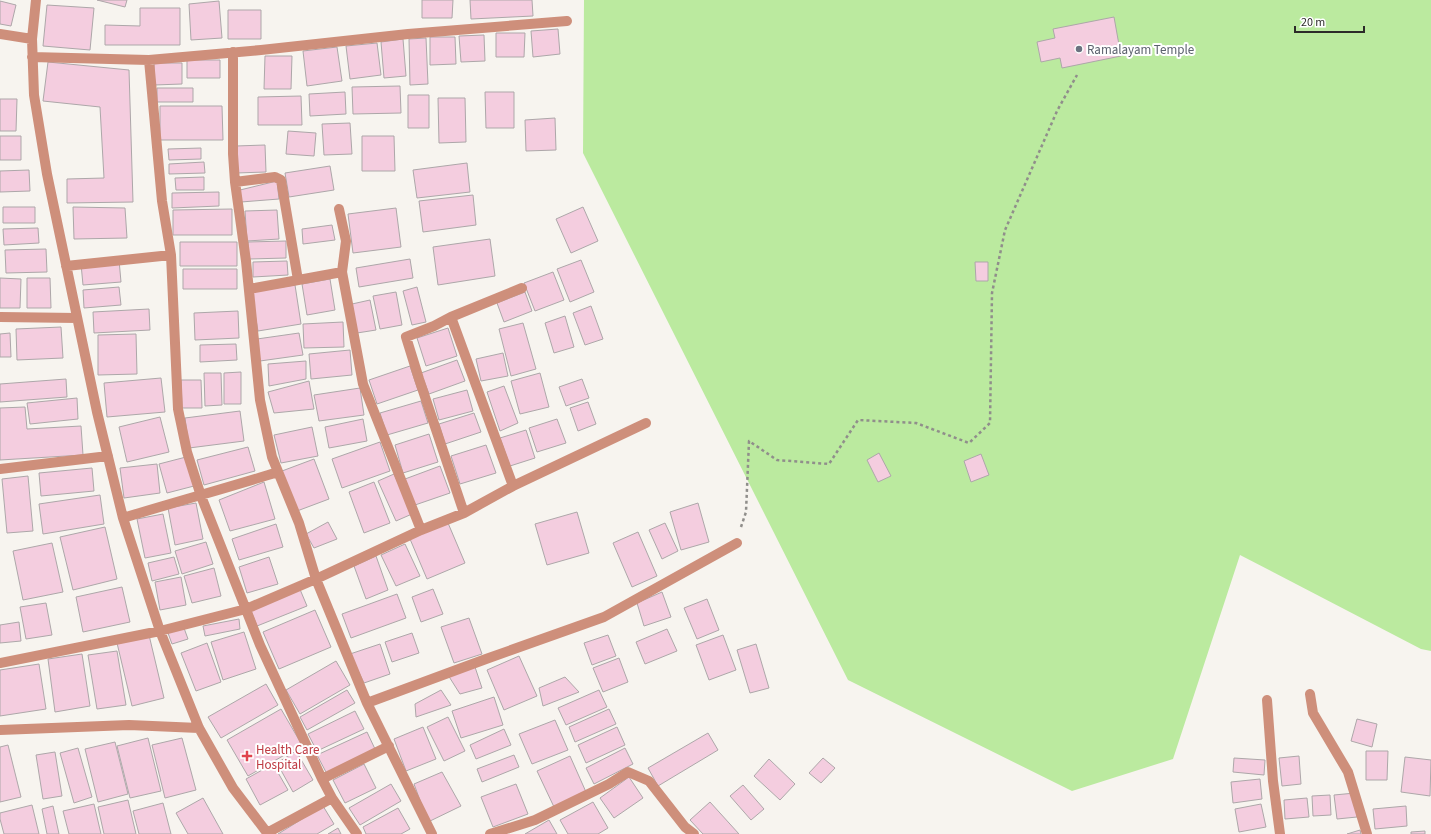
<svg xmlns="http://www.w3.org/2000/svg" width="1431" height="834" viewBox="0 0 1431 834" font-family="'Source Sans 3',sans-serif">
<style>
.green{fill:#bbea9f}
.building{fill:#f4cddf;stroke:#ada7a9}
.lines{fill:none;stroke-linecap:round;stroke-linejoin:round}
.path{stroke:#908e8b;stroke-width:2.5;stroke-dasharray:3 3;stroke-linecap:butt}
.minor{stroke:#ce8f7b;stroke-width:10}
.worship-dot{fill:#6b7280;stroke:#fff;stroke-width:1.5}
.health-dot{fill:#e0444e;stroke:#fff;stroke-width:1.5}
.labels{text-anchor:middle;stroke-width:4;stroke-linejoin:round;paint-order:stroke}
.worship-label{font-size:13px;fill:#5b616d;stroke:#fff;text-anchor:start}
.health-label{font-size:13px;fill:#be3a42;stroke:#fff;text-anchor:start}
</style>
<rect width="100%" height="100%" fill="#f7f4ef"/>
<path class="green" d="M584,0H1431V651L1421,649L1240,555L1173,759L1072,791L848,680L583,153Z"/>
<path class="building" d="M97,0H127L125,7Z
M422,0H453L452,18H422Z
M470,0H532L533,16L471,19Z
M0,1L16,5L11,26L0,24Z
M219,1L222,38L191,40L189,4Z
M47,5L94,8L90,50L43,46Z
M140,8H180V45H105V25L140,26Z
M228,10H261V39H228Z
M1114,17L1121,56L1062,68L1060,58L1041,62L1037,42L1055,38L1053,29Z
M558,29L560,54L533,57L531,31Z
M496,33H525L524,57H496Z
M484,35L485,61L461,62L459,36Z
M430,37H455L456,64L430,65Z
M426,38L428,84L410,85L409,39Z
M403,39L406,76L384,78L381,42Z
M377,43L381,75L350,79L346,46Z
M337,47L342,81L307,86L303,51Z
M265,56H292L291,89H264Z
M187,60H220V78H187Z
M48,62L129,70L133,202L67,203V179L104,178L100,107L43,101Z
M154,63H182V84L154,85Z
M400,86L401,113L353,114L352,87Z
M157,88H193V102H157Z
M345,92L346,114L310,116L309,94Z
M485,92H514V128H486Z
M408,95H429V128H408Z
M301,96L302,125H258V97Z
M438,98H465L466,142L439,143Z
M0,99H17L16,131H0Z
M160,106H222L223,140H160Z
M555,118L556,150L526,151L525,120Z
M350,123L352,154L324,155L322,124Z
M288,131L316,133L314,156L286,154Z
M0,136H21V160H0Z
M362,136H394L395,171H362Z
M265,145L266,172L236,173V146Z
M201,148V159L169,160L168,149Z
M204,162L205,173L169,174V164Z
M467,163L470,192L417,198L413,170Z
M330,166L334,190L289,197L285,173Z
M29,170L30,191L0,192V171Z
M204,177V190H176L175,178Z
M277,181L279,199L241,202L240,190Z
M219,192V206L172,208V193Z
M473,195L476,225L423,232L419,201Z
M3,207H35V223H3Z
M73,207L125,208L127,238L74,239Z
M583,207L598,241L571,253L556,219Z
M396,208L401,247L353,253L348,214Z
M232,209V235H173V210Z
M277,210L279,239L247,241L245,211Z
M332,225L335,240L303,244L302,229Z
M38,228L39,243L4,245L3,229Z
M490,239L495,276L438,285L433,247Z
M286,241V258L249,259L248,242Z
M180,242H237V266H180Z
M46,249L47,272L6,273L5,250Z
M410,259L413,278L359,287L356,268Z
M119,260L121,282L83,285L81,264Z
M581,260L594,292L570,302L557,269Z
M287,261L288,275L253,277V262Z
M975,262H988V281H976Z
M183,269H237V289H183Z
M553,272L564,300L535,311L524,283Z
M0,278L21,279L20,308H0Z
M27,278H50L51,308H27Z
M330,279L335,310L307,315L302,284Z
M295,285L301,324L258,331L251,292Z
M119,287L121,305L84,308L83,290Z
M417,287L426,322L412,325L403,291Z
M396,292L402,325L380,329L373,296Z
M525,292L532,311L504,322L497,303Z
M370,300L376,330L357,333L352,304Z
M591,306L603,339L585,345L573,313Z
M149,309L150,330L94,333L93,312Z
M238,311L239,338L195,340L194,313Z
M565,316L574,347L554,353L545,323Z
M343,322L344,347L304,348L303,324Z
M523,323L536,369L511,376L499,329Z
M61,327L63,358L17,360L16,329Z
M448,328L457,356L426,366L417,338Z
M10,333L11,357H0V334Z
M299,333L303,355L260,361L257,339Z
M136,334L137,374L98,375V335Z
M236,344L237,360L200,362V345Z
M350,350L352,375L311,379L309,354Z
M503,353L508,376L481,381L476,359Z
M457,360L465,381L429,394L421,373Z
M306,361V379L269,386L268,364Z
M410,366L418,390L377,404L369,380Z
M241,372V404H224V373Z
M204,373H221L222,405L205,406Z
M540,373L549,407L520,414L511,381Z
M161,378L165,412L107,417L104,383Z
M66,379L67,397L0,402V384Z
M582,379L589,398L566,406L559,387Z
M181,380H201L202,408H182Z
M309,381L314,409L274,413L268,392Z
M504,386L518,423L500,431L487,392Z
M360,388L364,415L319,421L314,395Z
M467,390L473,411L439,420L433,399Z
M77,398L78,419L30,424L27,403Z
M421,401L428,423L387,435L380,413Z
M588,402L596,424L578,431L570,408Z
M25,407L27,429L81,426L83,455L0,460V408Z
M240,411L244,441L189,448L185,418Z
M474,413L481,432L445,444L439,424Z
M160,417L169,452L127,462L119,427Z
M363,419L367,441L329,448L325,427Z
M557,419L566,443L537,452L529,428Z
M312,427L318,456L281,463L274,435Z
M526,430L535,458L510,466L500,438Z
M429,434L438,462L403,473L395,445Z
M380,442L390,471L342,488L332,459Z
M486,445L496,473L460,484L451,456Z
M248,447L255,471L204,485L197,460Z
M879,453L891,476L878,482L867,460Z
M981,454L989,475L971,482L964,461Z
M186,457L194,486L167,493L159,464Z
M314,459L329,499L297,511L282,471Z
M157,464L160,493L124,498L120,468Z
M440,466L450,493L415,505L405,479Z
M92,468L94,491L41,496L39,473Z
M394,474L412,514L396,521L378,481Z
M28,476L33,531L7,533L2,479Z
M264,482L275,519L230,531L219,500Z
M374,482L390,523L364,533L349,492Z
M100,495L104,524L43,534L39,504Z
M196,503L203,539L175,545L168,508Z
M698,503L709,542L681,550L670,512Z
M577,512L589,553L547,565L535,524Z
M163,514L171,553L145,558L137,519Z
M328,522L337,539L314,548L306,534Z
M448,523L465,563L427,579L410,539Z
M665,523L678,551L662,559L649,530Z
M276,524L283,547L239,560L232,539Z
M105,527L117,579L73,590L60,537Z
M638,532L657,576L632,587L613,543Z
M206,542L213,564L182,574L175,551Z
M52,543L63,592L23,600L13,551Z
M405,544L420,576L396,586L381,555Z
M376,556L388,590L366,599L354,566Z
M174,557L179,574L152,581L148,563Z
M269,557L278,584L247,593L239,567Z
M214,568L221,596L192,603L184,576Z
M181,577L186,605L160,610L155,582Z
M122,587L130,622L83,632L76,597Z
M299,587L307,606L257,626L249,606Z
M433,589L443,614L421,622L412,597Z
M662,592L671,617L644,626L637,603Z
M397,594L406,618L351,638L342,614Z
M707,599L719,630L697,639L684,608Z
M46,603L52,635L26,639L20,607Z
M315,610L331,647L279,669L263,632Z
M469,618L482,654L454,663L441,627Z
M239,619L240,629L205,636L203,626Z
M19,622L21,641L0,643V625Z
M184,628L188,639L172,644L168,633Z
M667,629L677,651L645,664L636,642Z
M244,632L256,669L223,680L211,642Z
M412,633L419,653L392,662L385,642Z
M149,635L164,698L132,706L117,643Z
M608,635L616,656L592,665L584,643Z
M723,635L736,670L709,680L696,645Z
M207,643L221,682L196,691L181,653Z
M380,644L390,674L364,683L350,654Z
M756,644L769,688L750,693L737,650Z
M117,651L126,705L97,709L88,655Z
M82,654L90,706L55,712L48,659Z
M519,656L537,696L504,710L487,670Z
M619,658L628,682L603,692L593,668Z
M336,661L350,685L300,714L286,690Z
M39,664L46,709L0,716V670Z
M475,667L482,688L460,694L448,675Z
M565,677L579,692L543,706L539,688Z
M266,684L278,705L221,738L208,717Z
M347,690L355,703L307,730L300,717Z
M441,690L451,705L416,717L415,704Z
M599,690L607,707L566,725L558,708Z
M494,697L503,725L461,738L452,711Z
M281,709L302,745L248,776L227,740Z
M609,709L616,724L575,742L569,727Z
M355,711L364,729L317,751L308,734Z
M448,717L465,751L444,761L427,727Z
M1357,719L1377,724L1372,747L1351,741Z
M555,720L568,750L532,764L519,734Z
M423,727L436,759L406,771L394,739Z
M617,727L625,745L586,763L578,745Z
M504,729L511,745L476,759L470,745Z
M367,732L375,749L327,774L317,755Z
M708,733L718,750L658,786L648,768Z
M148,738L161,791L130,798L117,746Z
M182,738L196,790L165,798L152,745Z
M115,742L128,794L98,802L85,749Z
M8,745L21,797L0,802V747Z
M78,748L92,797L74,803L60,753Z
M625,748L633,764L594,784L586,768Z
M296,751L313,780L293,792L277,763Z
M1366,751H1388L1387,780H1366Z
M55,752L62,796L43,799L36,755Z
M514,755L519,767L482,782L477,769Z
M570,756L586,792L554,807L537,771Z
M1299,756L1301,784L1282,786L1279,758Z
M1405,757L1431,760L1430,796L1401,792Z
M823,758L835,768L821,783L809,773Z
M1234,758L1265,760L1264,775L1233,772Z
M769,759L795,784L780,800L754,776Z
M273,764L288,790L260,805L246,779Z
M364,764L376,788L345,803L333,780Z
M442,772L461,806L428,822L414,784Z
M629,777L643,798L614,818L600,798Z
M1260,779L1262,799L1233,803L1231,782Z
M391,784L401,801L360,825L349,808Z
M516,784L528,814L493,827L481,797Z
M743,785L764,809L751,820L730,796Z
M1355,793L1357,817L1337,819L1334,795Z
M1330,795L1331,815L1313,816L1312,796Z
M203,798L223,834H188L176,813Z
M1307,798L1309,817L1285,819L1284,800Z
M128,800L136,834H104L98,807Z
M593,802L608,828L598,834H568L560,820Z
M710,802L739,834H703L690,820Z
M163,803L171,834H139L133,811Z
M94,804L101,834H69L63,811Z
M1261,804L1266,827L1239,832L1235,809Z
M32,805L39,834H4L0,819V813Z
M53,806L59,834H47L42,809Z
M323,806L334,824L317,834H278Z
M1406,806L1407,826L1375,829L1373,809Z
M398,808L410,829L401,834H366L363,827Z
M549,820L557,834H525Z
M338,828L341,834H328Z
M1360,830L1361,834H1347Z
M1425,831V834H1411V832Z"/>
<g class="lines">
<path class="path" d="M741,527L746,512L749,441L777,460L829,464L858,420L916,423L969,443L990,423L992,293L1005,230L1057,111L1077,75"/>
<path class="minor" d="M36,0L32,39L34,95L47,174L97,412L123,518L160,631L199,728L233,788L268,834
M0,34L32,39
M233,52V154L235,182L246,261L260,400L272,457L299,523L316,579L367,703L432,834
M32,57L149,60L261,50L408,34L567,21
M149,60L162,201L171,255L178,409L187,452L201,496L260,645L322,779L332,798L357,834
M235,182L275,177L281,180L298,280
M339,209L346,241L342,272
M66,266L171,255
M0,317L77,318
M451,317L513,486
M0,469L108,456
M464,513L513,486L646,423
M123,518C175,502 227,488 278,472
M421,530L464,513L419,379L406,337L434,326L451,317L522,288
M0,663L160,631L246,609L316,579L421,530L363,384L342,272L249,289
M1310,694L1313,713L1348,772L1367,834
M1267,700L1273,781L1280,834
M367,703L486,659L604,617L737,543
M0,730L129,725L199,728
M322,779L389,746
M267,833L332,798
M490,834L535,820L609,784L628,772L649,781L685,827L694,834"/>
</g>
<circle class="worship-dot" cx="1079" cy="49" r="4"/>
<path class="health-dot" d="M245 750h4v4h4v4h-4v4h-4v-4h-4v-4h4z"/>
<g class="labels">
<g class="worship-label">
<text x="1087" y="54">Ramalayam Temple</text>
</g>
<g class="health-label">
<text x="256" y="754">Health Care<tspan x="256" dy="15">Hospital</tspan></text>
</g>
</g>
<path d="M1295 26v6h69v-6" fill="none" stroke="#2c2b29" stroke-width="2"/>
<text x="1301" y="26" font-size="12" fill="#2c2b29" stroke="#ffffff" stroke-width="3" paint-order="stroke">20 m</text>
</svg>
